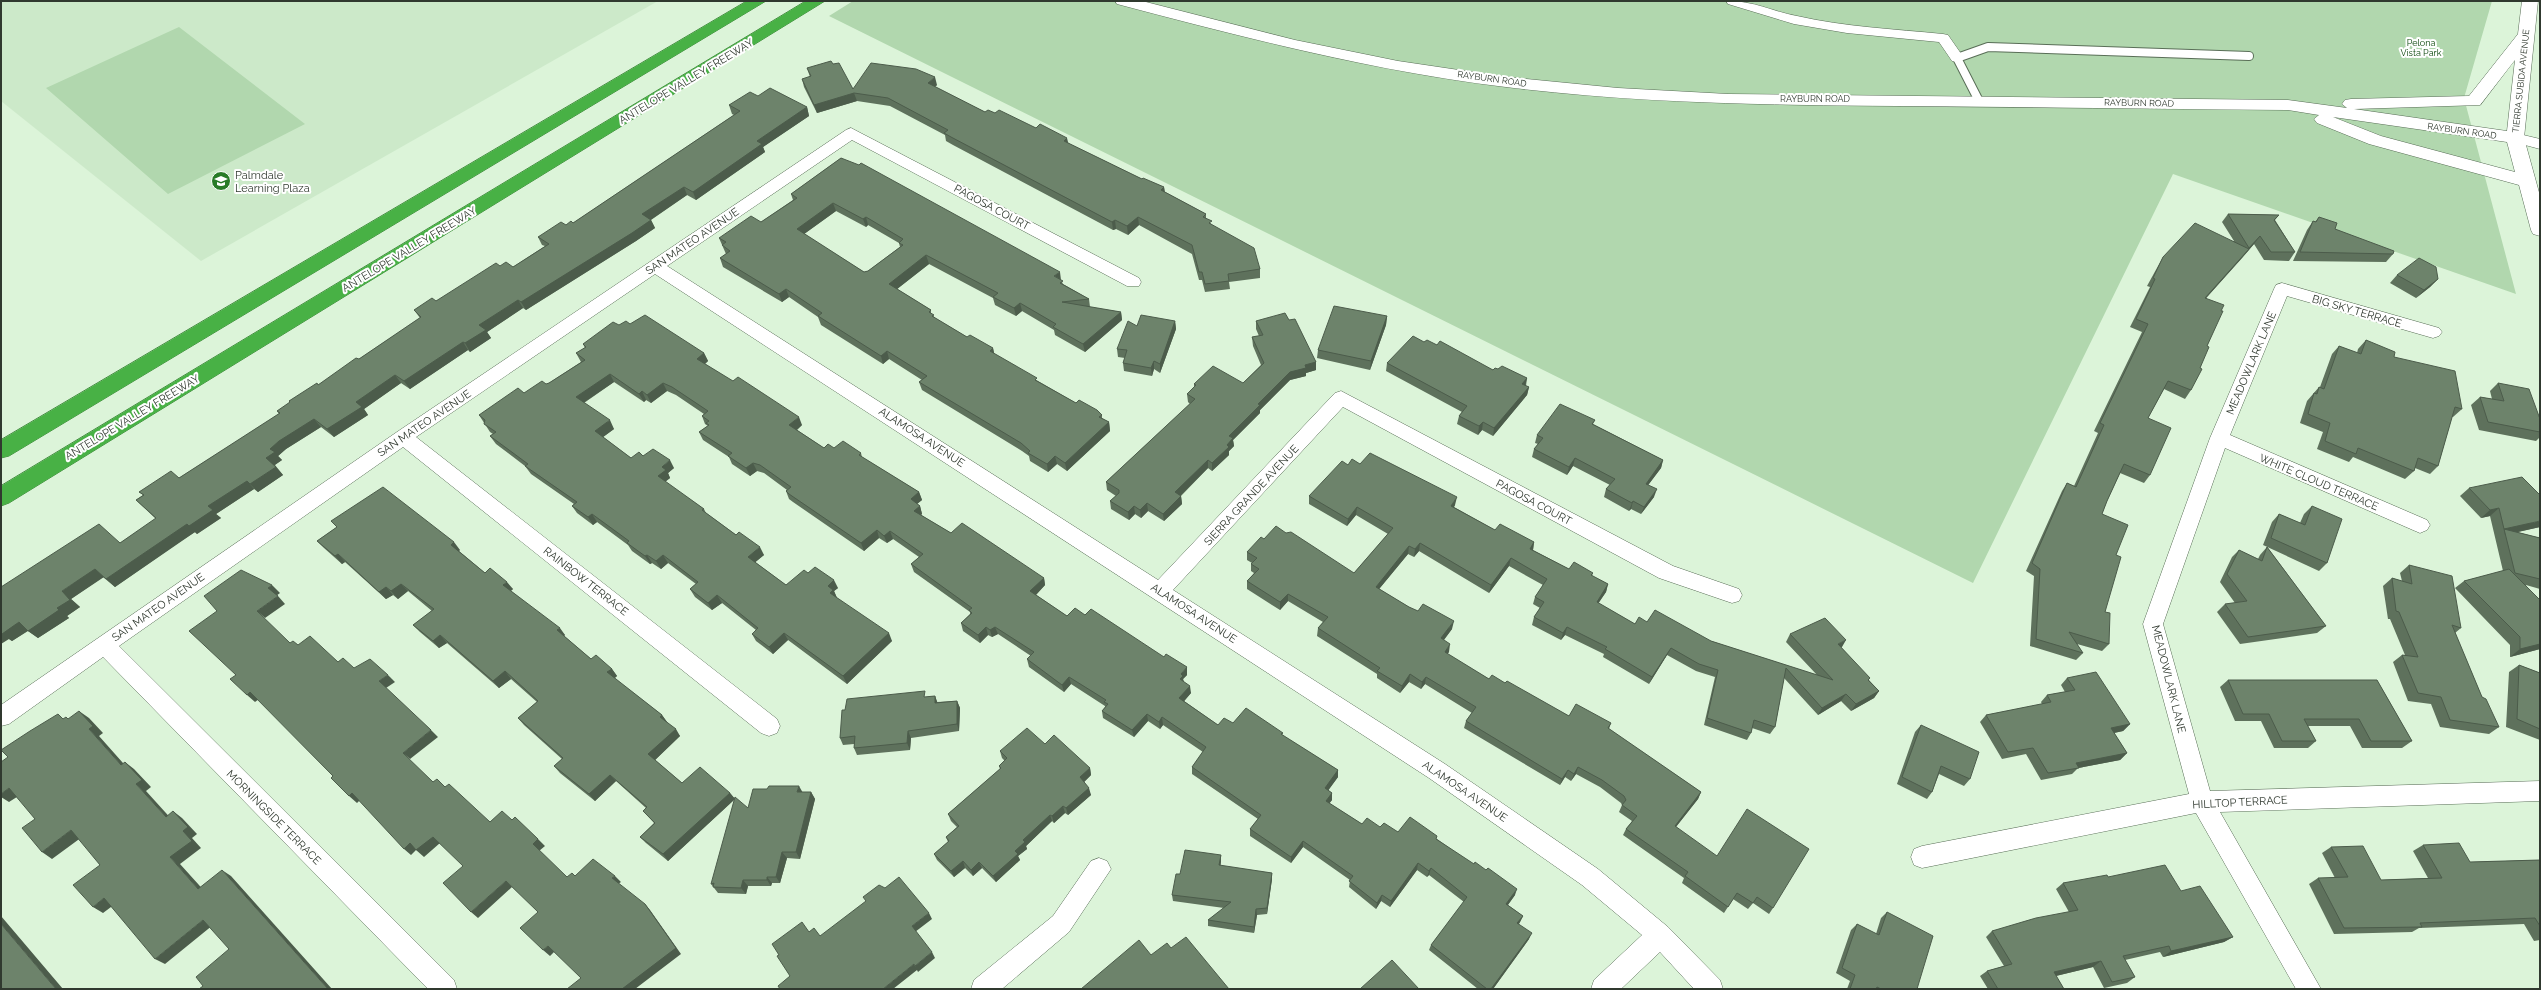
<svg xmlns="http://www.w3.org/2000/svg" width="2541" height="990" viewBox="0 0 2541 990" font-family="Raleway,sans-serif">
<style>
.built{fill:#cce9c9}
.green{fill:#b1d7ae}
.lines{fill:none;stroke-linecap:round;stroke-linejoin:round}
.lane-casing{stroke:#596e57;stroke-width:10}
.street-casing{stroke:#596e57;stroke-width:1}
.secondary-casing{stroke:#596e57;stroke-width:1}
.highway-casing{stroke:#40873d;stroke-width:1}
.lane{stroke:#fff;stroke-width:8}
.street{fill:#fff;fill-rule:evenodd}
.secondary{fill:#fff;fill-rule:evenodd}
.highway{fill:#48b145;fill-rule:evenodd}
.wall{fill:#5e715c;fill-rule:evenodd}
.shaded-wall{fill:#4c5c4b}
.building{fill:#6d836b;stroke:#4c5c4b;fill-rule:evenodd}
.labels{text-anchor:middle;stroke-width:4;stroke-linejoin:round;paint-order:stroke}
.far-park-label{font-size:9px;fill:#003f00;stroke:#fff}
.far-street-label{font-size:9px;fill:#30392f;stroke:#fff}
.street-label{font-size:11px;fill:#30392f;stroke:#fff}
.poi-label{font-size:11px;fill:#30392f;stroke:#fff;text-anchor:start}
</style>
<rect width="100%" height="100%" fill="#dcf4d9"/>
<path class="built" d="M1,1H658L201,261L1,101Z"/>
<path class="green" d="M853,1H2492L2464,98L2516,294L2173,174L1973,583L829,16Z
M179,27L305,124L168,194L46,88Z"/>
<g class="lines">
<g class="lane-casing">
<path id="lane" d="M1979,101L1957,58L1988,47L2249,56"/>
</g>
<g class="street-casing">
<path id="street" d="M1726,1C1756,1 1770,11 1797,16C1845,27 1894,29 1943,34L1948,35L1964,58L1957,62L1952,61L1939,42L1847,33L1794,24L1728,4Z
M851,128L1139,278L1141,282L1139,286H1127L852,140L667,266L1158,580L1335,393L1341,391L1673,566L1739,589L1742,595L1739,601L1732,603L1659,578L1343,407L1173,590L1445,764L1598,869L1668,927L1720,980L1723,989H1694L1660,952L1621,989H1591L1594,980L1642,935L1582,885L1429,778L655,274L416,437L777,719L780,726L777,733L769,736L761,733L403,447L119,646L454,980L457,989H428L103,657L9,724L1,726V705L397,432L846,130Z
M2515,133L2540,139V149L2510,141L2507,138L2510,135Z
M2282,283L2439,328L2442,332L2439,336L2433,338L2287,296L2230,435L2427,520L2430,525L2427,530L2420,533L2413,530L2225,448L2163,624L2210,791L2540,781L2539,801L2220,812L2321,989H2296L2196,813L1922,868L1914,865L1911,857L1914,849L1922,846L2189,794L2143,624L2210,438L2274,289L2276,285Z
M1099,858L1107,861L1111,869L1069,932L1002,989H971L974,980L1053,916L1091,861Z"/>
</g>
<g class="secondary-casing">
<path id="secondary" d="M1115,1H1142L1295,40L1398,61L1506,77L1618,88L1728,94L2288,100L2347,108L2342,104L2345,100L2351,99L2469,96L2518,34L2522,1H2538L2524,138L2540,196V236L2533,234L2531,230L2519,185L2369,144L2317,123L2314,119L2319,115L2288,110C2158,109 2027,107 1897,106C1766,105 1636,103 1506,87C1374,71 1246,38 1117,4ZM2515,60L2507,131L2354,109L2480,105ZM2333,117L2507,142L2515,172L2381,136Z"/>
</g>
<g class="highway-casing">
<path id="highway" d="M747,1H766L9,456L1,458V440Z
M806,1H825L9,503L1,506V486Z"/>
</g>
<use href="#lane" class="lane"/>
<use href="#street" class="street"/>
<use href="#secondary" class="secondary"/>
<use href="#highway" class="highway"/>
</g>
<path class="wall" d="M833,64L853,89L937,85L935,87L985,112L995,113L1036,128L1068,143L1142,179L1164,187L1165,192L1206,214V218L1212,225L1260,269V278L1229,282L1230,289L1205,292L1202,280H1199L1192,254L1139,225L1128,235L1116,229L1113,230L953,145L946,141L945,135L890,106L857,101L817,113L804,87L802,79L810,77L807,68Z
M758,96L807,107L809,116L763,147L765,152L696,200L687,195L651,220L655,228L636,241L526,310L523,308L487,332L491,338L470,352L468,350L410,389L401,383L364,409L368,415L334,437L321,427L286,449L278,456L282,460L275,465L283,475L258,492L254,489L216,514L221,518L197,534L195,532L181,541L115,587L103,577L71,599L80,607L67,616L69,618L38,638L28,631L12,641L9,639L120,543L156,519L136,500L143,495L139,492L179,478L279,414L277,411L290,403L289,401L318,385L359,359L420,318L414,310L436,301L500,266L513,267L545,246L542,245L538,237L566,225L573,223L734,115L732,114L729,105Z
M841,158L1061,280L1063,284L1089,299L1090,307L1121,312L1122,320L1085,352L1055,335L1054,330L1022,311L1016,316L995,305L993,298L929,264L897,289L931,310V313L935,318L967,337L993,348L994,354L1038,381L1076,403L1102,415V418L1109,422L1110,431L1067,471L1057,464L1048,472L1030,461L1029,456L1022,451L922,390L919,382L922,380L889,359L883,364L821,325L818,317L789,297L782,302L723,267L720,258L726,254L719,238L761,222L793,200L791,194ZM836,211L866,227L868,225L899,243L900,247L868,271L864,272L804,234Z
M2228,214L2279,215L2275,220L2295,252L2289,261L2264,260L2254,244L2206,298L2221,311L2207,346L2200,368L2191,390L2185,399L2164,389L2148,418L2150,475L2144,483L2120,473L2107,501L2102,514L2116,555L2105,612L2109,644L2102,651L2077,644L2083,653L2076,660L2030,646L2034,576L2026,571L2062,491L2067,483L2074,486L2098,433L2094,431L2142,332L2130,327L2150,287L2147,286L2158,266L2163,257L2234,241L2222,222Z
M2319,217L2335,229L2393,254L2386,262L2293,261L2307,230L2313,221L2315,222Z
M2397,275L2438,279L2430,287L2416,298L2390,283Z
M1387,316L1386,325L1370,370L1317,358L1318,350Z
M1289,320L1316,362V370L1306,373V376L1290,380L1260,410V413L1233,440L1234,446L1229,451V455L1212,471L1208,468L1181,496L1182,504L1164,521L1148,511L1141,518L1135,514L1129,520L1111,509L1110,501L1116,496L1107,490L1106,482L1190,404L1188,402L1187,394L1194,387V384L1243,383L1261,365L1253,346L1252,337L1259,336L1256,329V321Z
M1175,321L1176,329L1160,373L1154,369L1152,376L1124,371L1123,363L1125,358L1118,357L1117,349L1137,326Z
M630,324L704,353L708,361L705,364L802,425L797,430L824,448H834L861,453L862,457L919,492L922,500L917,504L920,506L922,514L921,515L951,533L1044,578L1045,585L1036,595L1067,616L1085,615L1187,675L1183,679L1184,682L1191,693L1184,701L1218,725L1233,723L1283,733L1282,735L1338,770V777L1328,790L1332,793V800L1329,803L1362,824L1380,827L1398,832L1437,839L1515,895L1508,905L1523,916L1519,924L1529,939L1493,989H1478L1429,950L1431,945L1464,902L1429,875L1427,877L1417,870L1390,907L1381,901L1376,909L1349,887L1350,880L1303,847L1291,863L1250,836V829L1258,819L1192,774V767L1203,752L1163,725L1160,729L1148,721L1134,737L1103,718L1102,711L1105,707V706L1071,684L1064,692L1029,667L1027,659L1031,656L998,634L992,637L988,635L980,643L963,631L961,623L970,614V612L914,572L911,564L919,557L893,539L887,543L879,538L864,551L793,502L789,499L786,491L787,490L764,473L757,471L750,476L732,464L729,457L703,440L699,432L708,426L705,424L702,416L704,414L676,395L667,391L651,403L646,400L644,402L614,382L584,403L614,429L603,437L631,458L643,456L674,468L668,473L670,478L665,482L704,509L706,513L764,555L755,562L786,585L808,573L838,588L834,591L837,598L892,641L847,684L788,640L773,654L756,641L752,634L756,630L722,603L712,610L695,597L690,589L696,584L668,563L661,569L652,563L650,564L632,551L628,545L597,522L593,525L577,513L572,506L574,504L531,474L525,466L496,444L490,436L493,434L490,432L479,415L524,393L549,383L581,362L576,353L585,348L583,344L619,325Z
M2366,340L2394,357L2462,409L2453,417H2452L2438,466L2430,474L2415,468L2414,471L2405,479L2353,457L2349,462L2317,449L2323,432L2300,423L2307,401L2319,387H2320L2332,354L2339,346L2357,353L2358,349Z
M1424,342L1437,345L1493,370L1498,369L1527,378L1526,386L1529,387L1527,395L1493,436L1482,430L1478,435L1457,424L1459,416L1462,412L1386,371L1387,363Z
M2498,383L2540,419V437L2536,441L2479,430L2471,405L2480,397L2492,399L2490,391Z
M1595,420L1593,424L1663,460L1661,468L1648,485L1654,497L1641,514L1631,509L1629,511L1604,497L1606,489L1610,485L1573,466L1567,475L1532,457L1534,449L1538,444L1535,443L1537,435Z
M1360,464L1455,505L1454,507L1495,530L1534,542L1533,550L1569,569L1593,573L1592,576L1608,584L1606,592L1598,603L1635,624L1647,622L1711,641L1817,675L1786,642L1790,634L1841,647L1869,680L1879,691L1874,698L1851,711L1841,701L1818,715L1784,678L1775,727L1770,734L1752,728L1751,733L1747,740L1704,725L1715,677L1696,671L1667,655L1649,684L1603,657L1604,654L1565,635L1561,640L1532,625L1534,617L1540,608L1533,604L1535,597L1543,585L1509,566L1489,593L1419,551L1414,557L1408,554L1379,589L1409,607L1452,629L1444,640L1449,652L1447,654L1489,679L1505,683L1569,716L1611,723L1609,729L1701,792L1698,799L1676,827L1773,908L1769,914L1753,903L1748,909L1733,899L1724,913L1682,883L1684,878L1623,835L1626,829L1632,821L1619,812L1622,805L1621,803L1600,787L1576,774L1571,781L1565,777L1560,785L1464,728L1466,721L1472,713L1425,684L1421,689L1409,682L1400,693L1377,678V674L1317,636L1318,628L1323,622L1288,601L1280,610L1247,589V581L1254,573L1251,571V564L1252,563L1247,560V552L1264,539L1354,573L1388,534L1356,515L1347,526L1309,504V496L1348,465Z
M2469,488L2540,527L2517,532L2540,538V589L2526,585L2540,649L2510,657V645L2455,588L2464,581L2503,571L2490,516L2481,518L2460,496Z
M2312,506L2327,563L2319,571L2263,545L2272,522L2279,514L2300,523L2304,514Z
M331,521L460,550L459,551L485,573L513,589L511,591L565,635L564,636L591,659L612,669L617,676L614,678L662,715L667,722L680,736L655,760L682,783L730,793L735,799L668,861L646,843L640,837L654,823L643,811L646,808L616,781L595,801L560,773L554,766L562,759L524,725L518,718L537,702L511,679L499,688L447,643L439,648L420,632L413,625L432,611L408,591L398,599L393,595L386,599L345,562L342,564L324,548L317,541L337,527Z
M2267,547L2326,626L2317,633L2240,644L2217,612L2225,604L2235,603L2220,582L2232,557L2239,550L2258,559L2260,555Z
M2409,565L2461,628L2455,633L2482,697L2499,727L2489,734L2440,727L2431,704L2408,701L2393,662L2402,655H2405L2390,619H2388L2383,586L2392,578L2402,581L2400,573Z
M2519,665L2540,673V740L2506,727L2509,672Z
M2067,678L2130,724L2123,731L2114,733L2127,753L2120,760L2078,768L2072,774L2041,780L2026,754L2002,759L1980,722L1986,715L2042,704L2041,702L2047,695L2065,692L2061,685Z
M2228,680H2377L2412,741L2402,748H2362L2350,726H2308L2316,741L2308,748H2274L2261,721H2235L2220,687Z
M935,696L937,702L957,701L960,708L959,731L911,738L910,750L857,755L854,748V744L843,745L840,738L845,710L927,697Z
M1921,725L1970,779L1964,786L1939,774L1932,792L1927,799L1897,784L1915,732Z
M1045,744L1090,768L1091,775L1084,782L1091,795L1068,815L1065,813L1054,823L1052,821L1026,846L1027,849L1018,856L1020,860L996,882L982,868L973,876L965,868L954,877L937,860L934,854L948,842L946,837L957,827L951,821L948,814L1000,769L999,766L1005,761L1002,758L1000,751Z
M802,792H811L815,799L800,859L787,858L780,883H772L771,886H748L746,894L718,893L711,884L748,808Z
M2423,845L2470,862L2540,860V940L2534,941L2524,924L2419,928L2412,932L2334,934L2309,884L2318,878H2335L2322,853L2331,847L2381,880L2428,878L2413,851Z
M1221,855V861L1220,866L1272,873V879L1267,914L1257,915L1254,933L1208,926V920L1224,908L1173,901L1172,895L1180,874Z
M2108,877L2181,891L2233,937L2224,942L2163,957L2160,952L2125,960L2135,977L2127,983L2104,988L2093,967L2056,976L2064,989H1988L1980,976L1987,971L2004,966L1986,937L1992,931L2069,912L2056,889L2063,883Z
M1887,912L1917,989H1847L1850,981L1836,973L1851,930L1857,924L1876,934L1881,918Z"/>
<path class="shaded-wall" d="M935,77L937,85L929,91L928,83Z
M854,93L857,101L817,113L814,105Z
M807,107L809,116L763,147L765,152L696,200L693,192L757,141Z
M1067,138L1069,146L1064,141Z
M684,187L687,195L646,223L642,214Z
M1164,187L1165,196L1161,190Z
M833,203L836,211L800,237L797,229Z
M866,217L868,225L866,227L863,219Z
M1138,217L1139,225L1128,235L1127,226Z
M651,220L655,228L636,241L526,310L521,302Z
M1115,220L1116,229L1113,230L1112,222Z
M2260,236L2254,244L2243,257L2249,248Z
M2249,249L2243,257L2199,306L2205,298Z
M926,255L929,264L892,293L889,284Z
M1060,272L1061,280L1054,276Z
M2438,279L2430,287L2416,298L2424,290Z
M786,289L789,297L782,302L779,294Z
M518,300L523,308L487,332L491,338L470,352L465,343L479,325Z
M1020,303L1022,311L1016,316L1014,308Z
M1121,312L1122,320L1085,352L1083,344Z
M1387,316L1386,325L1370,370L1371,361Z
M1175,321L1176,329L1160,373V364Z
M463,342L468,350L410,389L404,381Z
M993,348L995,357L990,351Z
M887,351L889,359L883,364L881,356Z
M704,353L708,361L701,367L697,359Z
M1154,361V369L1152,376L1151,368Z
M1316,362V370L1306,373V376L1290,380L1260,410V413L1233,440L1234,446L1229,451V455L1212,471V463L1227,445L1229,436L1258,404L1290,372L1305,365Z
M610,374L614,382L580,405L576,397Z
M395,375L401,383L364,409L368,415L334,437L327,429L356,402Z
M1527,378L1525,386L1522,384Z
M663,383L667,391L651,403L647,395Z
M1529,387L1527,395L1493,436L1494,428Z
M642,391L646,400L644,402L639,394Z
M799,417L802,425L793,433L789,425Z
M314,419L321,427L286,449L278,456L282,460L273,466L266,458L270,449L279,441Z
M610,420L614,429L599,440L595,431Z
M1109,422L1110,431L1067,471L1065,463Z
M1483,422L1482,430L1478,435L1479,426Z
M1055,456L1057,464L1048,472L1047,464Z
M1575,458L1573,466L1567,475L1569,467Z
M670,460L674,468L668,473L670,478L662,484L658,476L662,467Z
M1208,460V468L1176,500L1175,492Z
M1663,460L1661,468L1643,492L1646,484Z
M753,463L757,471L750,476L746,468Z
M276,467L283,475L258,492L250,484Z
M247,481L254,489L216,514L221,518L197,534L189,526L208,506Z
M1657,489L1654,497L1641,514L1644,507Z
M919,492L922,500L913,507L911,499Z
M1181,496L1182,504L1164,521L1163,514Z
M1457,497L1455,505L1450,514L1451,506Z
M1633,501L1631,509L1629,511L1632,503Z
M1147,503L1148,511L1141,518L1140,510Z
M920,506L922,514L916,519L914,511Z
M1134,506L1135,514L1129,520L1128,512Z
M1357,507L1356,515L1347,526L1348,519Z
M2499,508L2490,516L2481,518L2490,510Z
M592,514L597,522L593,525L588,517Z
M2540,521V527L2505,535L2504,529L2495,537L2504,529Z
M187,524L195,532L115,587L106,579Z
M877,530L879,538L864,551L861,543Z
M890,531L893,539L887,543L884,536Z
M454,542L460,550L457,552L451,545Z
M1534,542L1533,550L1530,549Z
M1420,543L1419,551L1414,557L1415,549Z
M1409,546L1408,554L1375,594L1376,587Z
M760,547L764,555L752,565L748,557Z
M338,554L345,562L342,564L335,556Z
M647,555L652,563L650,564L645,556Z
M663,555L668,563L661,569L656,561Z
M1511,558L1509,566L1489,593L1491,585Z
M95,569L104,577L71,599L80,607L67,616L69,618L38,638L28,631L57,608L62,591Z
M1044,578L1045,585L1032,599L1030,591Z
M834,580L838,588L834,591L837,598L830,593L828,586Z
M507,582L513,589L509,592L503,585Z
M401,584L408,591L398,599L391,591Z
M1608,584L1606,592L1594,610L1597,602Z
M272,585L280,593L276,596L268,588Z
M386,587L393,595L386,599L379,592Z
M1288,594V601L1280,610V602Z
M717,595L722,603L712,610L708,603Z
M278,596L285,604L265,618L257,611Z
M1454,621L1452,629L1439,646L1441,638Z
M19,622L29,630L12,641L9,639L1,644V632Z
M986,627L988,635L980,643L978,635Z
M995,627L998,634L992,637L990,630Z
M1567,627L1565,635L1561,640L1563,633Z
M560,628L565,635L563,637L557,630Z
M784,633L788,640L773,654L769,647Z
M889,633L892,641L847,684L843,676Z
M440,635L447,643L439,648L433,641Z
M1846,640L1842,647L1834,652L1838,644Z
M1450,644L1449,652L1443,659L1445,652Z
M2540,644V649L2510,657L2520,649Z
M1671,648L1667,655L1649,684L1652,677Z
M1187,667V675L1183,679L1184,683L1180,679L1181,674Z
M612,669L617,676L613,680L607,672Z
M505,671L511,679L499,688L493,681Z
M1410,674L1409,682L1400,693L1402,686Z
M388,675L395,682L386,688L379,681Z
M1069,677L1071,684L1064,692L1062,685Z
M1426,677L1425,684L1421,689L1422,682Z
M1190,686L1191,693L1180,706L1179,698Z
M1879,691L1874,698L1851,711L1856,704Z
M250,692L259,699L255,702L247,695Z
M1846,694L1841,701L1818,715L1822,708Z
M935,696L938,704L935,703Z
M957,701L960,708L959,731L957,724Z
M79,711L89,718L103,733L99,736L131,772L121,765L89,729Z
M1147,714L1148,721L1134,737L1132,730Z
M662,715L667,722L665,724L660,717Z
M1162,717L1163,725L1160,729L1159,722Z
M2130,724L2123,731L2104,735L2111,728Z
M676,729L680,736L654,761L648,754Z
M431,730L438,737L410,759L403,753Z
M908,731L911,738L910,750L907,743Z
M2127,753L2120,760L2078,768H2079L2076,763Z
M125,762L134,769L151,787L146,791L175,823L166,817L136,784Z
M1578,767L1576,774L1571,781L1574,774Z
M1090,768L1091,775L1082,784L1080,777Z
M1338,770V777L1325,795V788Z
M1568,770L1565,777L1560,785L1562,779Z
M610,775L616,781L595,801L589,794Z
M799,786L803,793L797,792Z
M9,788L20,795L9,802L1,797V794Z
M1089,788L1091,795L1068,815L1066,808Z
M811,792L815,799L800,859L796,852Z
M1701,792L1698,799L1671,833L1675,826Z
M352,793L360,800L357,803L349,796Z
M730,793L735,799L668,861L663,854Z
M1332,793V800L1326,808V801Z
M1063,806L1065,813L1054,823L1052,816Z
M173,811L182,818L197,834L192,838L201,848L180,864L208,895L198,889L170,857L183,831Z
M1050,815L1052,821L1026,846L1027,849L1018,856L1020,860L996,882L993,876L1015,851L1023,840Z
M71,830L82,837L52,859L42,852Z
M433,837L440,843L424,857L416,850L411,855L404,849L410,843Z
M538,839L545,846L539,851L533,844Z
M1303,841V847L1291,863V857Z
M782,852L787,858L780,883L776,877Z
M1221,855V861L1220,872L1219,865Z
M963,861L965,868L954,877L951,871Z
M979,862L982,868L973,876L971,870Z
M1418,863L1417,870L1390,907L1391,901Z
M1431,868L1429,875L1427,877L1429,871Z
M222,870L231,876L332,989H328Z
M1272,873V879L1267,914V908Z
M615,876L621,882L618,884L612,878Z
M767,877L772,883L771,886L767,880Z
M743,880L748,886L746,894L741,888Z
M506,881L512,887L478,918L471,912Z
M1517,889L1515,895L1504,910L1506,904Z
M1382,895L1381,901L1376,909L1377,903Z
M104,898L115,904L103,913L93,907Z
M645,904L650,910L681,954L635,989H622Z
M1256,909L1257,915L1254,933V927Z
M929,913L932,919L915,932L912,926Z
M1,916L63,989H56L1,924Z
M1523,916L1520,922L1515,929L1517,923Z
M203,920L213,925L165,964L155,959Z
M1532,933L1529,939L1493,989H1491Z
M2233,937L2224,942L2163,957L2171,951Z
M548,946L555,951L550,956L543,950Z
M932,952L935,958L918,972L915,966Z
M2101,961L2093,967L2047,978L2054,972Z
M914,964L917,970L893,989H883Z"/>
<path class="building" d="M831,61L833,64L839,63L853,89L871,63L916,69L935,77L928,83L985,112L988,110L995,113L999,110L1036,128L1040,124L1067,138L1064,141L1142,179L1143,178L1164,187L1161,190L1206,214L1203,217L1212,221L1209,223L1254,248L1260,269L1228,274L1229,281L1205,284L1202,272H1199L1192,245L1138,217L1127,226L1115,220L1112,222L951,137L944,133L948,130L888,98L854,93L814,105L802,79L811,76L807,68Z
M770,88L807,107L757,141L762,144L693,192L684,187L642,214L651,220L632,233L521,302L518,300L479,325L486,330L465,343L463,342L404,381L395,375L356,402L362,407L327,429L314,419L279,441L270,449L275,452L266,458L276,467L250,484L247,481L208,506L213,510L189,526L187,524L106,579L95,569L62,591L70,600L57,608L59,610L28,631L19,622L2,634L1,633V587L99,524L120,543L156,518L136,500L144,495L139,492L171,471L179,478L280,413L277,411L290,402L289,401L317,383L318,385L356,358L359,359L421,317L414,310L432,298L436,301L496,263L500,266L506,262L513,267L549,244L538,237L561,222L566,225L571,221L573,223L740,111L729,105L750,92L758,96Z
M841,158L859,165L861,163L1060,272L1054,276L1063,281L1060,283L1089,299L1062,302L1121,312L1083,344L1053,327L1056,324L1020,303L1014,308L993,297L998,293L926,255L889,284L931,310L929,312L934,315L932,316L967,337L970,335L993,348L990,351L1037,378L1035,380L1076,403L1079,400L1097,410L1102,415L1099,417L1109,422L1065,463L1055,456L1047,464L1028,453L1030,451L1021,443L919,382L927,376L887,351L881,356L818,316L822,313L786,289L779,294L720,258L730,251L722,245L726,242L719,238L751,216L761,222L797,198L791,194ZM833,203L863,219L866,217L903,239L899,243L903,245L868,271L864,272L797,229Z
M2228,214L2279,215L2274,220L2295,252H2271L2260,236L2249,248Z
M2319,217L2337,223L2335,229L2394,251L2393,254L2300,252L2313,221L2316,222Z
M2195,223L2249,249L2205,298L2224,305L2221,311H2223L2207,346L2209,347L2200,368L2202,369L2191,390L2168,381L2148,418L2171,428L2150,475L2124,464L2107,501L2102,514L2128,525L2116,555L2121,557L2105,612L2110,613L2109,644L2069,632L2083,653L2036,639L2040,569L2032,563L2067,483L2076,487L2104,425L2100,423L2148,324L2136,319L2155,279L2153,278L2163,257Z
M2419,258L2436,267L2438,279L2424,290L2397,275Z
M1334,306L1387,316L1371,361L1318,350Z
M1285,313L1289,320L1295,319L1316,362L1305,365L1306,368L1290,372L1258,404L1260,405L1229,436L1233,438L1227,445L1229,447L1212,463L1208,460L1175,492L1181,496L1163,514L1147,503L1140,510L1134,506L1128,512L1110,501L1119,493V490L1106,482L1195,399L1187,394L1196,385L1194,384L1213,366L1243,383L1264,363L1252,337L1263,335L1256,321Z
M645,315L704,353L697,359L733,381L738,377L799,417L789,425L824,448L828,444L834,448L843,441L861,453L859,455L919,492L911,499L920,506L914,511L951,533L962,523L1044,578L1030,591L1067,616L1075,608L1085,615L1091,609L1164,657L1166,654L1187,667L1181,674L1183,676L1180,679L1190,686L1179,698L1218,725L1224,718L1233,723L1246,708L1283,733L1281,734L1338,770L1325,788L1332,793L1326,801L1362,824L1367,818L1380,827L1384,823L1398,832L1410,817L1437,836L1436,839L1474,864L1475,862L1486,870L1488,868L1517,889L1506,904L1523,916L1517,923L1532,933L1491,989H1487L1431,945L1467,897L1431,868L1429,871L1418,863L1391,901L1382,895L1377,903L1349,881L1353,876L1303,841L1291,857L1250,829L1261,815L1192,767L1206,747L1162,717L1159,722L1147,714L1132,730L1102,711L1108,704L1104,702L1106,700L1069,677L1062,685L1027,659L1034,652L995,627L990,630L986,627L978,635L961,623L972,613L969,610L972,608L911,564L923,554L890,531L884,536L877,530L861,543L789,494L786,491L791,487L760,465L753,463L746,468L728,456L732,453L699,432L709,425L706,423L709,421L702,416L708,411L672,387L663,383L647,395L642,391L639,394L610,374L576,397L610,420L595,431L631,458L639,452L643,456L653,449L670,460L662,467L666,470L658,476L704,509L702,510L736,535L739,532L760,547L748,557L786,585L804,570L808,573L815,567L834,580L828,586L833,590L830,593L889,633L843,676L784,633L769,647L752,634L758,628L717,595L708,603L690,589L698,582L663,555L656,561L647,555L645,556L627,543L629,541L592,514L588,517L572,506L577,502L525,466L528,464L490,436L496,432L484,424L485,420L479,415L518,388L524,393L542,381L546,384L549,383L585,360L576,353L586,347L583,344L613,322L619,325L626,321L630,324Z
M1141,315L1175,321L1160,364L1154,361L1151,368L1123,363L1127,350L1117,349L1128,321L1137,326Z
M1413,336L1424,342L1427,340L1437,345L1440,341L1493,370L1495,368L1498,369L1502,366L1527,378L1522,384L1529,387L1494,428L1483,422L1479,426L1459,416L1467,406L1387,363Z
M2366,340L2395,352L2394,357L2455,371L2462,409L2455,407L2438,466L2418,458L2414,471L2358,448L2356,454L2325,441L2330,423L2308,414L2314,393L2317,394L2319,387L2324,389L2339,346L2361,354Z
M2498,383L2529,389L2540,419V432L2488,422L2480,397L2504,401Z
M1560,404L1595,420L1592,424L1663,460L1646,484L1657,489L1644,507L1633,501L1632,503L1606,489L1615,479L1575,458L1569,467L1534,449L1543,438L1537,435Z
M1370,453L1457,497L1451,506L1495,530L1500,524L1534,542L1530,549L1569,569L1574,562L1593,573L1591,575L1608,584L1597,602L1635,624L1639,617L1647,622L1655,610L1711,641L1833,680L1790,634L1825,618L1846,640L1838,644L1870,678L1868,680L1879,691L1856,704L1846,694L1822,708L1786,668L1775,727L1754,720L1751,733L1707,718L1718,670L1699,664L1671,648L1652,677L1605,649L1607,647L1567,627L1563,633L1534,617L1544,602L1535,597L1547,579L1511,558L1491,585L1420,543L1415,549L1409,546L1376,587L1409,607L1418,611L1423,604L1454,621L1441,638L1450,644L1445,652L1489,679L1492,675L1505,683L1507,681L1569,716L1576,704L1611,723L1608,728L1701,792L1675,826L1717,856L1747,809L1809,849L1773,908L1757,897L1753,903L1737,893L1728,907L1685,876L1688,872L1626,829L1637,816L1622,805L1626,800L1624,796L1602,780L1578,767L1574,774L1568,770L1562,779L1466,721L1476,707L1426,677L1422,682L1410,674L1402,686L1377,671L1380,668L1318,628L1328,617L1288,594L1280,602L1247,581L1259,569L1251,564L1257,558L1247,552L1261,537L1264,539L1276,526L1286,533L1291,532L1354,573L1393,528L1357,507L1348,519L1309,496L1342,461L1348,465L1352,459L1360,464Z
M2522,477L2540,495V521L2504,529L2499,508L2490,510L2469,488Z
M383,487L454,542L451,545L485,573L490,568L507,582L503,585L560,628L557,630L591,659L596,655L612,669L607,672L662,715L660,717L676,729L648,754L682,783L700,767L730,793L663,854L640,837L655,823L643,811L647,807L610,775L589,794L554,766L563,758L518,718L538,701L505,671L493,681L440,635L433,641L413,625L434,609L401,584L391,591L386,587L379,592L338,554L335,556L317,541L337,527L331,521Z
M2312,506L2342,519L2327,563L2271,538L2279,514L2305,525Z
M2504,529L2540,538V579L2515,573Z
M2267,547L2326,626L2248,637L2225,604L2247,601L2227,574L2239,550L2262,561Z
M2409,565L2452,576L2461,628L2452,625L2482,697L2486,699L2499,727L2450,720L2441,697L2418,693L2402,655L2418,657L2399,612L2396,611L2392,578L2412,584Z
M2509,569L2540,600V644L2520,649V637L2464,581Z
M241,570L272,585L268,588L278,596L257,611L290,643L293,641L298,645L310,636L338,662L343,658L354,668L370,659L388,675L379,681L431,730L403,753L433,782L437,779L445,787L449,784L490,822L502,811L512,820L515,817L538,839L533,844L567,877L572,873L575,876L593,859L615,876L612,878L645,904L676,948L622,989H567L581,978L548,946L543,950L520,928L538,912L506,881L471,912L443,883L463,866L433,837L416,850L410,843L404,849L352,793L349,796L331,778L333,776L250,692L247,695L230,679L236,675L189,631L217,611L204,596Z
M2519,665L2540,673V729L2517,719Z
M2096,672L2130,724L2111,728L2127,753L2076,763L2079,768L2048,773L2033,748L2008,752L1986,715L2051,702L2047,695L2075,690L2067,678Z
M2228,680H2377L2412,741H2371L2359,719H2304L2316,741H2282L2269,714H2243Z
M925,691L924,697L935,696V703L957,701V724L908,731L907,743L854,748L855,736L840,738L842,710H845L847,699Z
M79,711L93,726L89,729L121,765L125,762L142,780L136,784L166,817L173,811L188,827L183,831L192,841L170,857L198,889L222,870L328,989H199L203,986L196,977L229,949L203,920L155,959L104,898L93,907L73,885L100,865L71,830L42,852L22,828L35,819L9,788L1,794V762L8,757L1,750L30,731L58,714L63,719L66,717L68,719Z
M1921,725L1979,752L1970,779L1941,766L1932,792L1902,777Z
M1027,728L1045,744L1054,735L1090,768L1080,777L1089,788L1066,808L1063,806L1052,816L1050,815L1023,840L1025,842L1015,851L1018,854L993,876L979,862L971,870L963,861L951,871L934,854L949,841L946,837L959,826L948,814L1001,768L999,766L1007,758L1000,751Z
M769,786H799L797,792H811L796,852H782L776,877H767V880H743L741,888L713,887L714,883L711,884L735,797L748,808L753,789H767Z
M2459,843L2470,862L2540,860V926L2535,918L2420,923L2422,927L2344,928L2318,878L2348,877L2331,847L2363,846L2381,880L2442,878L2423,845Z
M1185,850L1221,855L1219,865L1272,873L1267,908L1256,909L1254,927L1208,920L1231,902L1172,895L1176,874H1180Z
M2165,865L2181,891L2200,886L2233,937L2171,951L2169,946L2123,956L2135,977L2112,982L2101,961L2054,972L2064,989H1998L1987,971L2012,964L1992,931L2036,918L2078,910L2063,883L2107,875L2108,877Z
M899,877L929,913L912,926L932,952L915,966L914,964L883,989H780L778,986L790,976L777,956L779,955L772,944L802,922L809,932L814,928L820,936L866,901L863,897L879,885L885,888Z
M1887,912L1933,936L1917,989H1881L1877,987L1876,989H1850L1855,975L1842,968L1857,924L1879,935Z
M1,924L56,989H1Z
M1186,937L1229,989H1081L1139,940L1151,955L1167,943L1171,948Z
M1392,960L1419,989H1360Z"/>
<defs>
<g id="school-disc" transform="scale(1)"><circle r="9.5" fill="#287b27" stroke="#fff"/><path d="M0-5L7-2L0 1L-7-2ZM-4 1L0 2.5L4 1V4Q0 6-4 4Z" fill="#fff"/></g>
</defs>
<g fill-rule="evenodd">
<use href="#school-disc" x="221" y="181"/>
</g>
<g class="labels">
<g class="far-park-label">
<text x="2421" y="46">Pelona<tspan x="2421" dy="10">Vista Park</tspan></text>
</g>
<g class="far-street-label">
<text transform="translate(1492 79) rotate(8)" y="3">RAYBURN ROAD</text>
<text transform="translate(2521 81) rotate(-84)" y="3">TIERRA SUBIDA AVENUE</text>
<text x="1815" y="102">RAYBURN ROAD</text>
<text transform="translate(2139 103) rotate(1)" y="3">RAYBURN ROAD</text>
<text transform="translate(2462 131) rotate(8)" y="3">RAYBURN ROAD</text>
</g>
<g class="street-label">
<text transform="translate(686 81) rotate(-31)" y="4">ANTELOPE VALLEY FREEWAY</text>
<text transform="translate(992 207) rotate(28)" y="4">PAGOSA COURT</text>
<text transform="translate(692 241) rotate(-34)" y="4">SAN MATEO AVENUE</text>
<text transform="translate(409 249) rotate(-31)" y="4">ANTELOPE VALLEY FREEWAY</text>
<text transform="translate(2357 311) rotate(16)" y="4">BIG SKY TERRACE</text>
<text transform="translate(2251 363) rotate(-67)" y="4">MEADOWLARK LANE</text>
<text transform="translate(132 417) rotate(-31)" y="4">ANTELOPE VALLEY FREEWAY</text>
<text transform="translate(424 423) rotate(-34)" y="4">SAN MATEO AVENUE</text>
<text transform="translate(922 437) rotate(33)" y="4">ALAMOSA AVENUE</text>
<text transform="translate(2319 482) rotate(23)" y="4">WHITE CLOUD TERRACE</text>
<text transform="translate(1251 495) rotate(-47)" y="4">SIERRA GRANDE AVENUE</text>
<text transform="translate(1534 502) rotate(28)" y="4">PAGOSA COURT</text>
<text transform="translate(586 581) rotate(38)" y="4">RAINBOW TERRACE</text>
<text transform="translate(158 607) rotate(-35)" y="4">SAN MATEO AVENUE</text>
<text transform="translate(1194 613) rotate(33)" y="4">ALAMOSA AVENUE</text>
<text transform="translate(2169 679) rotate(76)" y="4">MEADOWLARK LANE</text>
<text transform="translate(1465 791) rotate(34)" y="4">ALAMOSA AVENUE</text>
<text transform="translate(2240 802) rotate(-3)" y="4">HILLTOP TERRACE</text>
<text transform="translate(274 817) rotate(45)" y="4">MORNINGSIDE TERRACE</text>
</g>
<g class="poi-label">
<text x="235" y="179">Palmdale<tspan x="235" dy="13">Learning Plaza</tspan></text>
</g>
</g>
<rect width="2541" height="990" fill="none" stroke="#30392f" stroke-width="4"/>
</svg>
